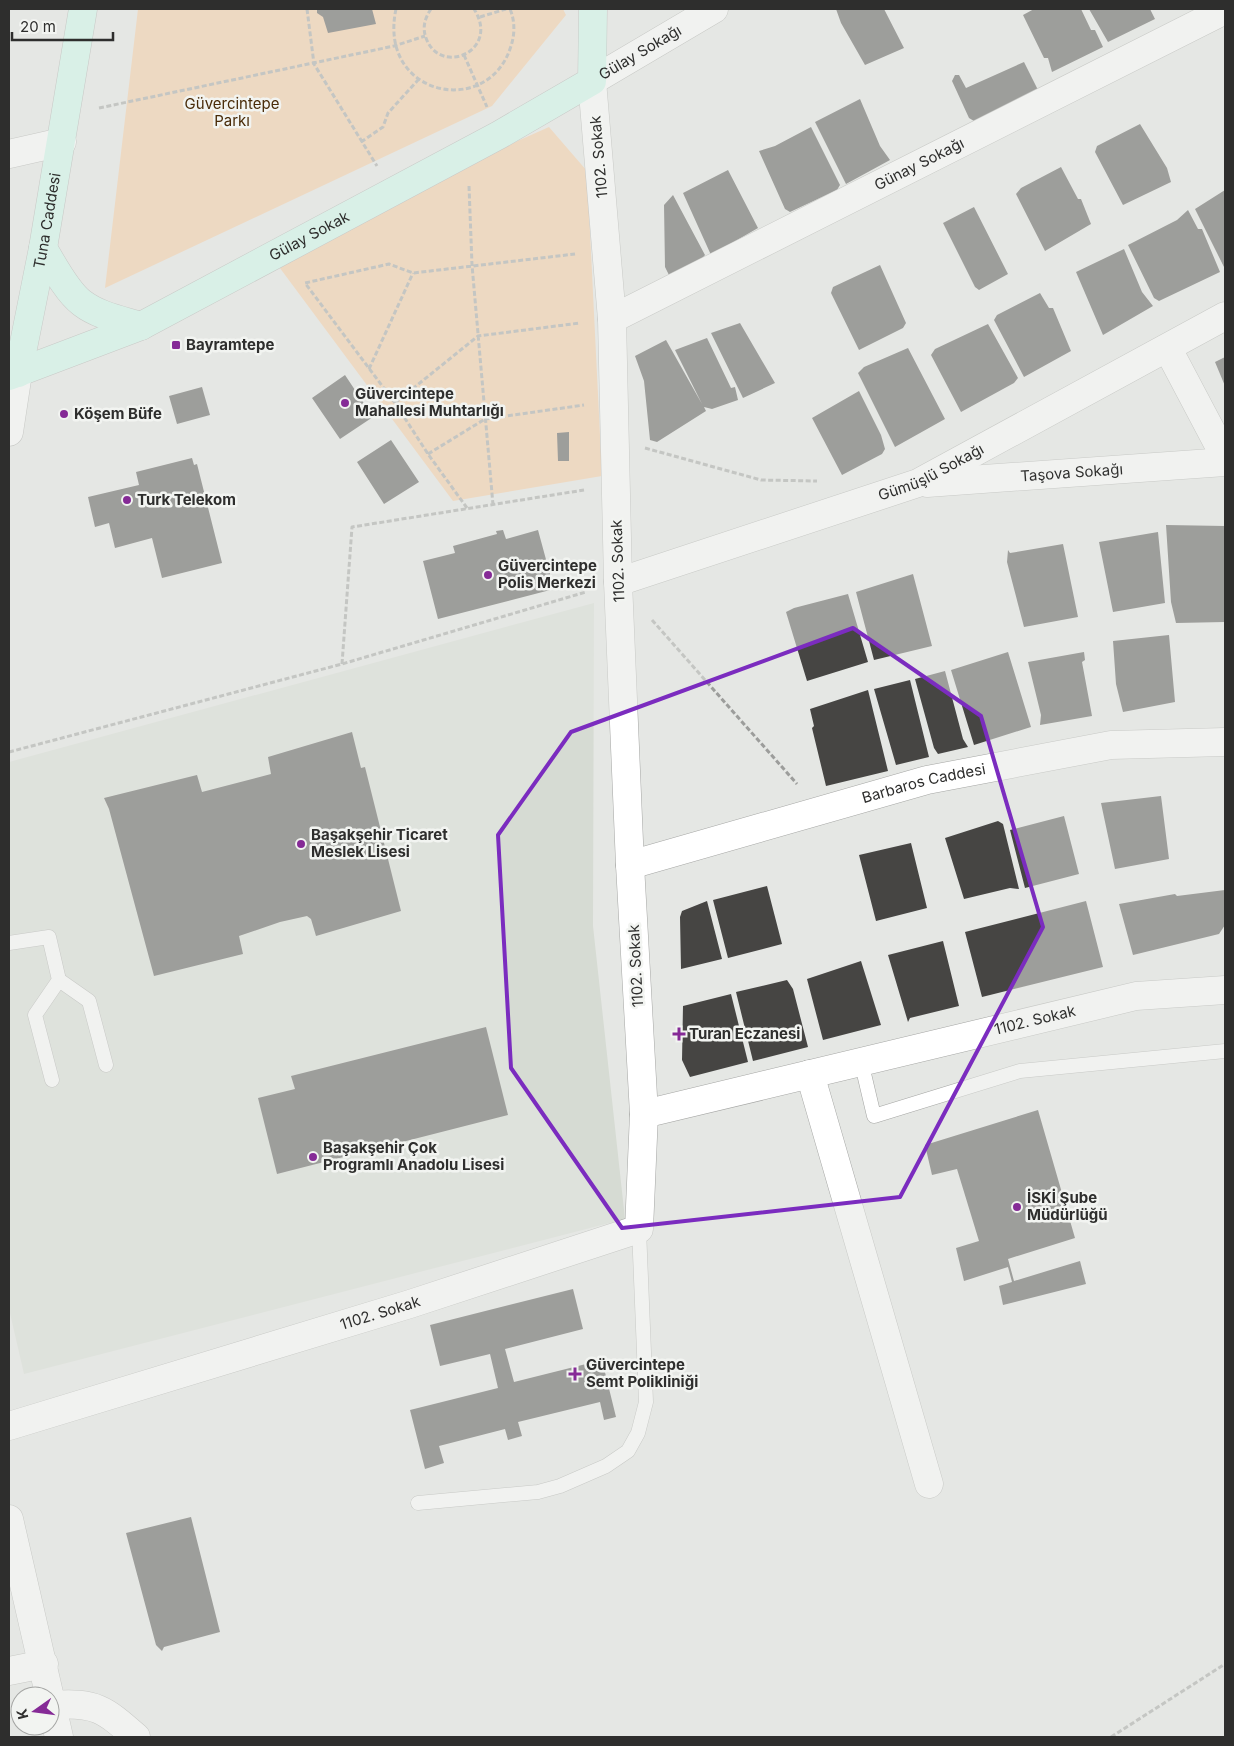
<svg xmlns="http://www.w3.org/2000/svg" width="1234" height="1746" viewBox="0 0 1234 1746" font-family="Inter,sans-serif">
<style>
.built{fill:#d6dbd3}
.green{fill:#f7c79a}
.building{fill:#464543}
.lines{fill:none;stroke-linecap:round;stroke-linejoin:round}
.service-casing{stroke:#a5a6a4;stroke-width:15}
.minor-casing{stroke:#a5a6a4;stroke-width:29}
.tertiary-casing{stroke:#a5a6a4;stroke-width:29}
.secondary-casing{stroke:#a5a6a4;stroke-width:29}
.path{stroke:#9c9d9b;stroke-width:3;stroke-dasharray:5 2.5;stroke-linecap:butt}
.service{stroke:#fff;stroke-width:14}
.minor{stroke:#fff;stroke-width:28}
.tertiary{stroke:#fff;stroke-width:28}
.secondary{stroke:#cbfaec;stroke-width:28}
.marked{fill:none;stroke:#7b2cbf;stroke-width:4;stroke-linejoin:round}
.poi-dot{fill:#852a96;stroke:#f2f4f1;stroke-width:2}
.labels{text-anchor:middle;stroke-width:5;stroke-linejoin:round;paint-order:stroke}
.street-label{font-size:15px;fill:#2e2e2d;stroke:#f2f4f1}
.park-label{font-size:15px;fill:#492b08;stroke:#f2f4f1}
.poi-label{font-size:15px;font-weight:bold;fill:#2e2e2d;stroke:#f2f4f1;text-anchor:start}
</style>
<rect width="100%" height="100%" fill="#e5e7e4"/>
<path class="built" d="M594,603L593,926L625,1219L24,1374L9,1309V762Z"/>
<path class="green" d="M138,9H563L566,15L492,106L105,288Z
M549,127L587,171L602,476L453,501L268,252Z"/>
<path class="building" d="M317,9H372L376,24L328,33L323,17L317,13Z
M836,9H884L904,48L865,65L841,23Z
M1034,9H1081L1091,30H1095L1103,47L1052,72L1048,58H1044L1023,15Z
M1089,9H1150L1155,19L1108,42Z
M1024,62L1038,90L974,121L969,118L952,81L955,75H959L966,88Z
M860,99L880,146L890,160L846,184L815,122Z
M1140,124L1167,168L1171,182L1123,205L1095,152L1097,146Z
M811,127L840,185L837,190L790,212L785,209L759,151L775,146Z
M1061,167L1078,199H1081L1091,224L1045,251L1016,194L1021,188Z
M728,170L758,228L711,255L683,193Z
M1225,190V269L1195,209Z
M673,195L705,255L701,260L670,277L665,267L664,205Z
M974,207L1008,274L979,290L975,287L943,223Z
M1188,210L1198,229H1202L1220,272L1159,301L1154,298L1128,245L1177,220Z
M1124,249L1142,292L1153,306L1103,335L1076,272Z
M880,265L906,323L903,328L859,350L831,293L833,287Z
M1040,293L1049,308H1053L1071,351L1024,377L994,320L997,315Z
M740,323L775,383L743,398L711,333Z
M988,324L1018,378L1014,383L961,412L931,355L935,349Z
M707,338L731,388L735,387L738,400L712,409L704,407L706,411L657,442L650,440L644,381L635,356L666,340L702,404L675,350Z
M908,348L945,419L895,447L858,373L864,367Z
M1225,357V386L1215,362Z
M345,375L373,417L340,439L312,398Z
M202,387L210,415L177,424L169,396Z
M859,391L881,435L885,449L882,454L842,475L812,418Z
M569,432V461H558L557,433Z
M391,440L419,482L384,504L357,462Z
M192,458L194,465L197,464L222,563L162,578L152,538L115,548L109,523L95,527L88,497L139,485L136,472Z
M1166,525L1225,526V622L1176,623L1171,602Z
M503,530L506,539L538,530L554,589L438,619L423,561L455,553L453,546L497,534L496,531Z
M1158,532L1165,603L1113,612L1099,542Z
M1063,544L1078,617L1024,627L1007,562L1008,550L1010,553Z
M913,574L932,646L874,660L856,592Z
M848,594L868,662L807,681L786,612L794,608Z
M1169,635L1175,702L1123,712L1116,684L1113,641Z
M1008,652L1031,727L974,745L951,670Z
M1084,652L1085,660L1082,662L1092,716L1040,725L1041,715L1028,662Z
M945,671L963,739L968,747L938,754L934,748L915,679Z
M910,680L929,757L896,765L874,689Z
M868,690L888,771L826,786L812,728L814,726L810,709Z
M352,732L361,768L365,767L401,911L316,936L311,919L307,916L280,922L239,936L243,954L154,976L109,809L104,798L197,775L202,792L271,774L268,757Z
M1161,796L1169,859L1115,869L1101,803Z
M1064,816L1079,874L1025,888L1010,830Z
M998,821L1003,824L1019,889L1010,888L964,899L945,838Z
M911,843L927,908L876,921L859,855Z
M767,886L782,944L728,958L713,900Z
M1225,890V925L1219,934L1133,955L1119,904L1175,894L1177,896Z
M707,901L722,959L681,969L680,917L682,911Z
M1086,901L1103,967L982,997L965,932Z
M943,941L959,1006L910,1018L908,1022L888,955Z
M861,961L881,1025L823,1040L807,979Z
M787,980L793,989L808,1047L753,1061L736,992Z
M731,994L748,1062L690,1077L682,1060L683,1006Z
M486,1027L508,1115L277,1174L258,1098L295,1089L291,1076Z
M1038,1110L1075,1238L1008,1259L1014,1281L1080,1261L1086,1284L1003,1305L999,1286L1012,1282L1008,1267L964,1281L956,1248L979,1241L957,1169L932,1175L925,1145Z
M573,1289L583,1329L505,1349L514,1382L602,1360L616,1417L604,1420L600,1402L518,1422L522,1436L508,1440L505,1429L439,1446L444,1463L425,1469L410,1410L498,1388L490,1354L440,1366L430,1325Z
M191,1517L220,1632L164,1647L162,1651L156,1645L126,1533Z"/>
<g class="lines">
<g class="service-casing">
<path id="service" d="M9,943L49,937L59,980L35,1015L52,1080
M59,980L89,1001L106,1065
M861,1061L874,1116L1020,1071L1225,1051
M418,1503L538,1492L560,1486L606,1466L628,1451L638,1433L646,1402L639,1229"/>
</g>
<g class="minor-casing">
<g id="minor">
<path id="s1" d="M592,81L714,9"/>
<path d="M9,154L62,142"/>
<path id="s2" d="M612,319L1225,10"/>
<path d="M1168,349L1225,457"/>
<path id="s3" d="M927,483L1225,462"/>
<path id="s4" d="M618,582L918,483L1225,316"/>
<path d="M810,1074L929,1484"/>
<path id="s5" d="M644,1114L1136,996L1225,990"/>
<path d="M9,1671L44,1664"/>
<path d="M52,1705C96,1702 104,1709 136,1737"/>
</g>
</g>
<g class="tertiary-casing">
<g id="tertiary">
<path d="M9,432L18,373"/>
<path id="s6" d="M630,865L927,780L1111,745L1225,742"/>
<path id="s7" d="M9,1426L410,1304L639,1229L644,1114L630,865L618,582L612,319L592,81"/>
<path d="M9,1519L59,1737"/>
</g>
</g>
<g class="secondary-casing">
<g id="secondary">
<path d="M43,248C53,265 67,292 82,303C99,316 122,320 141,326"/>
<path id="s8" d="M18,373L43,248L83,9"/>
<path id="s9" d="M9,376L141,326L499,135L592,81L593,9"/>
</g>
</g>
<path class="path" d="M307,9L314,64L377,166
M396,9C377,97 489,119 511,46C515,34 515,21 510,9
M431,9C425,18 422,27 426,38C440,77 501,51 474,9
M480,17L506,9
M464,55L487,107
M99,108L394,46L425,36
M361,142L383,127L388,113L418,80
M469,186L472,265L493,505
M369,369L413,273
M395,403L478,336L580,323
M645,448L761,480L817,481
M428,454L485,419L584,405
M467,508L428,454L395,403L305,283L389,264L413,273L575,254
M652,620L797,784
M342,664L352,527L584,490
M9,752L342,664L586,592
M1111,1737L1225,1664"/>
<use href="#service" class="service"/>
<use href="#minor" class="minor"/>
<use href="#tertiary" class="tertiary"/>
<use href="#secondary" class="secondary"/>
</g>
<path d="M0 0H1234V1746H0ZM853,628L981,716L1043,927L900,1197L622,1228L511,1068L498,835L571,732Z" fill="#e5e7e4" fill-opacity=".55" fill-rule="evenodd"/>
<path class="marked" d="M853,628L981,716L1043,927L900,1197L622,1228L511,1068L498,835L571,732Z"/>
<g class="poi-dot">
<rect x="171" y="340" width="10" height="10" rx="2.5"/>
<circle cx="345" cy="403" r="5"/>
<circle cx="64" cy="414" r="5"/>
<circle cx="127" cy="500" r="5"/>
<circle cx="488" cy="575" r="5"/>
<circle cx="301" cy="844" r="5"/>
<path d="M676.5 1026.5h5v5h5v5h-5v5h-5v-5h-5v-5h5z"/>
<circle cx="313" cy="1157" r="5"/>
<circle cx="1017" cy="1207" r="5"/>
<path d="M572.5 1366.5h5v5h5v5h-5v5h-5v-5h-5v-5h5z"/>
</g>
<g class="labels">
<g class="street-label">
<text dy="5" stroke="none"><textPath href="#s1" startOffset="56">Gülay Sokağı</textPath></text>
<text transform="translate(599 157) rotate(-95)" y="5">1102. Sokak</text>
<text dy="5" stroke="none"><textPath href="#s2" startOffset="344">Günay Sokağı</textPath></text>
<text dy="5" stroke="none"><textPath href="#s8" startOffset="155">Tuna Caddesi</textPath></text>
<text dy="5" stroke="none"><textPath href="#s9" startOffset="332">Gülay Sokak</textPath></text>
<text dy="5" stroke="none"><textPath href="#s4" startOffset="332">Gümüşlü Sokağı</textPath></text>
<text dy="5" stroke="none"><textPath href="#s3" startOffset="145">Taşova Sokağı</textPath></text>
<text transform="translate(618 561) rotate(-92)" y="5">1102. Sokak</text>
<text dy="5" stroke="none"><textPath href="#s6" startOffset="305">Barbaros Caddesi</textPath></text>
<text transform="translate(636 966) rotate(-93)" y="5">1102. Sokak</text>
<text dy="5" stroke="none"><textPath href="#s5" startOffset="402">1102. Sokak</textPath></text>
<text dy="5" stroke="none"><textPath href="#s7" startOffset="388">1102. Sokak</textPath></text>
</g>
<g class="park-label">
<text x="232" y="109">Güvercintepe<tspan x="232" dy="17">Parkı</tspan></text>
</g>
<g class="poi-label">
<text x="186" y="350">Bayramtepe</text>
<text x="355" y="399">Güvercintepe<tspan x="355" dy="17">Mahallesi Muhtarlığı</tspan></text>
<text x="74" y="419">Köşem Büfe</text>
<text x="137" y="505">Turk Telekom</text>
<text x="498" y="571">Güvercintepe<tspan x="498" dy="17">Polis Merkezi</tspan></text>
<text x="311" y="840">Başakşehir Ticaret<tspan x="311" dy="17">Meslek Lisesi</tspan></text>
<text x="689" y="1039">Turan Eczanesi</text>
<text x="323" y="1153">Başakşehir Çok<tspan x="323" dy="17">Programlı Anadolu Lisesi</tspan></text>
<text x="1027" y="1203">İSKİ Şube<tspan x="1027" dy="17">Müdürlüğü</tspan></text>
<text x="586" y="1370">Güvercintepe<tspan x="586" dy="17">Semt Polikliniği</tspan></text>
</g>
</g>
<rect width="1234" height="1746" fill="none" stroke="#2e2e2d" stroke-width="20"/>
<g transform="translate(35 1711) rotate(256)"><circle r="24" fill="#f2f4f1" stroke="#a4a5a3"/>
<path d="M0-4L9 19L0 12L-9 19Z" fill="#852a96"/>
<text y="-8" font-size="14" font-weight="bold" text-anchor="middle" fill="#2e2e2d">K</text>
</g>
<path d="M12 32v8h101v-8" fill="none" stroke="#2e2e2d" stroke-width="2.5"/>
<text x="20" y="32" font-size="15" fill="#2e2e2d" stroke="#f2f4f1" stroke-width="4" paint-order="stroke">20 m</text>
</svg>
